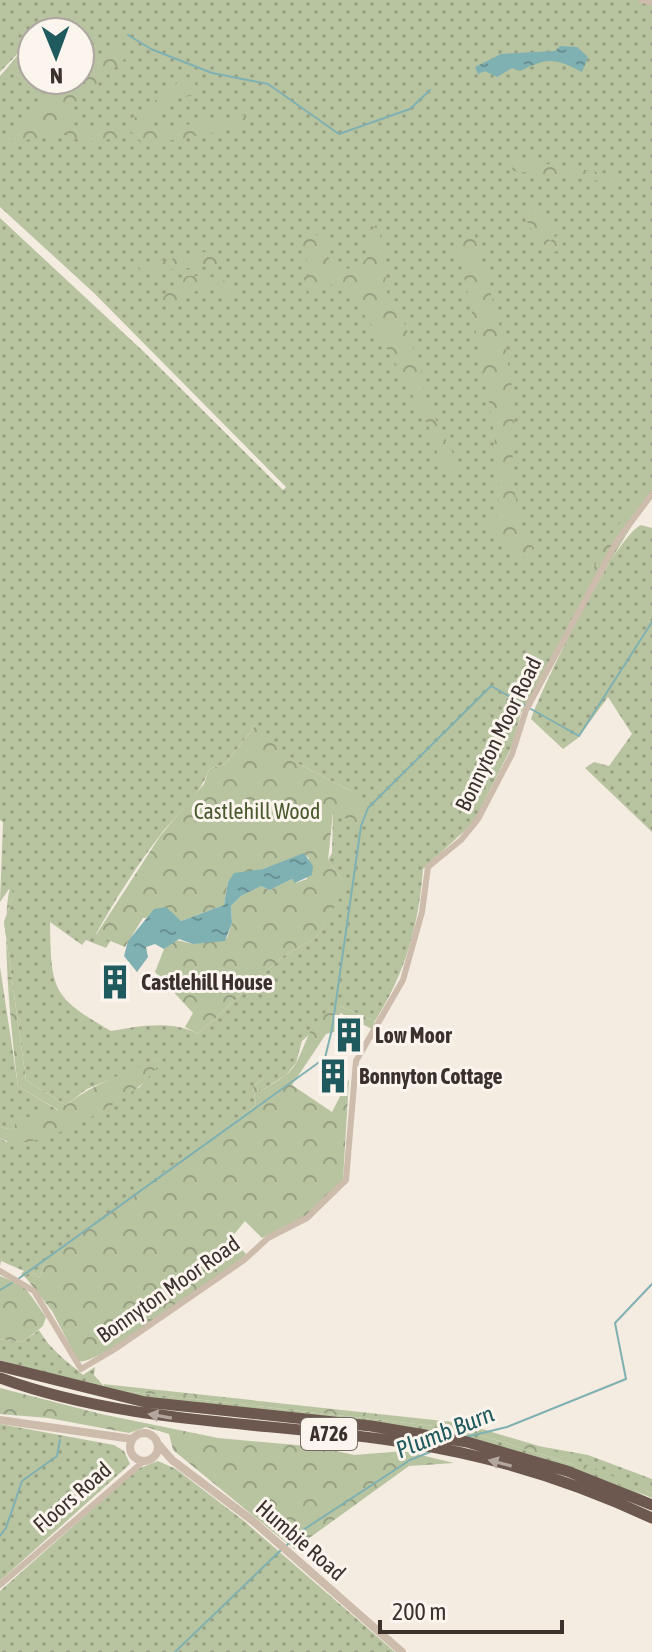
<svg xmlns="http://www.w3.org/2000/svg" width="652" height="1652" viewBox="0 0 652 1652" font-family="'Asap Condensed',sans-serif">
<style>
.grass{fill:url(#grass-dots);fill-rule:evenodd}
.forest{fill:url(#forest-crowns)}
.water{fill:url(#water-ripples)}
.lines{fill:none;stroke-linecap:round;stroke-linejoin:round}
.stream{stroke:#7fb0b2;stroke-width:2}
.minor{stroke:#cdbbac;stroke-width:6}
.tertiary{stroke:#cdbbac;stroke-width:8}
.trunk{stroke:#6c584f;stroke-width:11}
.oneway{fill:#b4a69e}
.labels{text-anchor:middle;stroke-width:6;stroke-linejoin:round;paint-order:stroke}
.shield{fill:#fbf5ee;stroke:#756b66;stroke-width:2}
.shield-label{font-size:20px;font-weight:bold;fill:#3b302b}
.street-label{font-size:22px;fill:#3b302b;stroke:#fbf5ee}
.park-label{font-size:22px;fill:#4a5a2e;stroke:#fbf5ee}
.poi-label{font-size:22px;font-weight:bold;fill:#3b302b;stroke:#fbf5ee;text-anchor:start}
.water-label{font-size:24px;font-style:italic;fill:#1f5a5e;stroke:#fbf5ee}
</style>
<defs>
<pattern id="grass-dots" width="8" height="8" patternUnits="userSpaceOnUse" patternTransform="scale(2)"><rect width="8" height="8" fill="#b8c4a0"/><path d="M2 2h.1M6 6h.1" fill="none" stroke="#97a083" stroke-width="1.8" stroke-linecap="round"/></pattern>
<pattern id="forest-crowns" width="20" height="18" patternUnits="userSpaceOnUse" patternTransform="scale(2)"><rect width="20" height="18" fill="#b8c4a0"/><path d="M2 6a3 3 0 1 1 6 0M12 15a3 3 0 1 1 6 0" fill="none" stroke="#97a083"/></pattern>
<pattern id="water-ripples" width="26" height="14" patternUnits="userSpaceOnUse" patternTransform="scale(2)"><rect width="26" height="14" fill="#7fb0b2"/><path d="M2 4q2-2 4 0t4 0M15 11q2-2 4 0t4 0" fill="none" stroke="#699091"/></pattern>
</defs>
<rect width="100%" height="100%" fill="#f4ebe1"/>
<path class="grass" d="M0,0H652V491L521,713L513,744L473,823L423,869C419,925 405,974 375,1021L340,1006L302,1041L296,1063L286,1075L259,1092L257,1088L266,1077L253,1086L256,1105L237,1120L218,1126V1133L40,1263L44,1267L39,1278L34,1273L26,1278L21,1274L24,1271L1,1261L0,1267V1138L6,1142L140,1087L160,1059L87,1089L66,1105L26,1080L4,922L14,894L9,889L0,902L3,822L0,820V218L144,352L283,490L286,487L94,293L0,207V76L31,40L0,72ZM32,32H80V80H32ZM255,726L293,761L351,791L333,811L332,853L328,860L341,878L342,893L316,938L283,956L198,1034C172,1020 140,1026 111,1031C52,997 51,990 50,922L82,945L86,940L106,948L111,940L96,934C115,900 137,865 161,834C178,813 201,795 209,769L225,764Z
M641,525L652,528V832L585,768L594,762L609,766L632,734L608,697L578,738L563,749L531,719C543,686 614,537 641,525Z
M0,967L18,1086L59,1111L16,1120L15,1130L0,1127Z
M39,1330C50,1350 67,1361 83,1375L95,1367L94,1375L106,1389L461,1429L572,1464L622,1483L652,1500L542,1458L452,1434L118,1395L0,1360V1339L23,1342Z
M0,1424L114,1445L124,1451L130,1464L0,1581Z
M538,1446L588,1455L652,1479V1493Z
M158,1461L176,1469L244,1521L395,1652H0V1591L124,1481L140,1468Z"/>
<path class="forest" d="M117,45L127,57L74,103L69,122C84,132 102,127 121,131L125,137L88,142L65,135L8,142L3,136L75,80H80V76Z
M184,76L192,79L198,88L194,95L174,99L150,123L154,130L246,115L250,126L145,145L125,126Z
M516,159L622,176L619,183L513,171L511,164Z
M518,206L544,214L552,231L546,235L550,241L563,231L570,234L556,252C536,243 529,224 518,206Z
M378,222L387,273L384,284L390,300L397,301L424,380L423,394L461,470L450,473L437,454L436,440C411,396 373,303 326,282L310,296L303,276L312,275L301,244L311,234L329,237L328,257L337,269L357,268L367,258L364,241Z
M474,232L505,345L515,405L512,475L521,530L532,543V559L521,557L482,521L494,522C514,489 467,288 456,243L467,239Z
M214,250L223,260L219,266L142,271L138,266Z
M187,276C208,276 229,275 238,297L205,287L158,309L153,306Z
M642,493L649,495L576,619L569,623L605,543Z
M256,725L293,761L351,791L367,813L356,823L333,812L328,860L341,878L343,893L316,938L283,956L198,1034L185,1027L193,1013L155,972L164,949L176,940L193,944L227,938L232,923L231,906L241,896L261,886L270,890L292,879L296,883L307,879L309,858L304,854L263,869L234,874L228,882L224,905L181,921L174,916L143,918L125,947L96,935L160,836L204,784L209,769L225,764Z
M10,888L14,894L4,922L26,1080L66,1105C95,1083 126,1072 160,1059L164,1062C153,1069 147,1081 137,1088C112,1107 30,1158 0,1138V1127L15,1130V1120L58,1110L18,1086C12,1042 0,923 10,888Z
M340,1006L375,1021L372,1029L340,1013L337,1031L326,1034L292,1085L332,1112L349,1079L343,1180L306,1216L262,1238L245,1221L231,1238L247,1255C224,1271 96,1369 78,1361L52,1311L26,1278L34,1273L39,1278L44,1267L39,1263L217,1133L218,1126L233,1116L238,1119L256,1105L253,1086L266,1077L268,1081L257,1088L259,1092C272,1084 287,1077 295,1065C308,1043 309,1014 340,1006Z
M0,1276L24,1286L46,1317L43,1326L23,1342L0,1339Z
M103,1384L462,1423L552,1450L652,1493V1498L572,1464L461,1429L106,1389Z
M0,1388L101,1414L218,1438L319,1447L354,1455L404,1451L454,1463L409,1466L294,1549L173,1450L169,1434L146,1427L129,1433L48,1418L0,1414Z"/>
<path class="water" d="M560,46L577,47L588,57L582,72C555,58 548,57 520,71L512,68L497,77L485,71L478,74L475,67L501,54L555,51Z
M304,853L313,866L312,875L295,883L292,879L270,890L261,886L241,896L231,906L232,923L225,941L193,944L179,939L164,949L155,944L146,947L148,957L137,972L124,956L128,941L154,909L166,907L181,921L224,905L228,882L234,873L263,869Z"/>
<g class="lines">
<path class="stream" d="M128,35L151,49L212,73L268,84L339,134L410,109L430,90
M531,709L579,736L652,622
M18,1279L325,1058L332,1029L361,826L368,808L491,686L525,705
M0,1290L12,1283
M466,1437L507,1427L626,1379L615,1323L652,1284
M0,1536L6,1528L22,1481L57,1456L60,1440
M286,1546L297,1534L410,1460L430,1452
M175,1652L281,1550"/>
<path class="minor" d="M641,0L652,2
M0,1271L34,1291L81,1369L115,1349L244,1260L268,1238L307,1218L346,1180L356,1061L403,980L422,912L428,867L461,840L478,819L512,754L526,710L617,541L652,494
M0,1585L144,1461"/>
<path class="tertiary" d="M0,1420L132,1439
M130 1447a14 14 0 1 1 28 0a14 14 0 1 1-28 0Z
M158,1444L172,1460L253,1521L402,1652"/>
<path class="trunk" d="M0,1366L145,1402L371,1426L467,1442L567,1471L652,1505
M0,1378C131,1426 272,1421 408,1443C493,1456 575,1482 652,1518"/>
</g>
<defs><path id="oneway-solid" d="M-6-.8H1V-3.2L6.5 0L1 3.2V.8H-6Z" transform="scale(2)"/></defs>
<g class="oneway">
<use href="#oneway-solid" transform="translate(160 1416) rotate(-170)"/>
<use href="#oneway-solid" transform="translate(500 1463) rotate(-165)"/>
</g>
<defs>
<g id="building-bare" transform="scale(2.76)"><path d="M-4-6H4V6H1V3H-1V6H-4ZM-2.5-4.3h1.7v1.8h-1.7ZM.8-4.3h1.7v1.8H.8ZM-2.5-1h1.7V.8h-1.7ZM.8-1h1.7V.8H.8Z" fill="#1f5a5e" stroke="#fbf5ee" stroke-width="2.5" paint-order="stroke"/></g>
</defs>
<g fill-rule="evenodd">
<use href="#building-bare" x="115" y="982"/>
<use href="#building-bare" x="349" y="1035"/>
<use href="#building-bare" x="333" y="1076"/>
</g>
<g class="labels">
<rect class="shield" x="301" y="1418" width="56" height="32" rx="6"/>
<g class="shield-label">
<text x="329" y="1441">A726</text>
</g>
<g class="street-label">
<text transform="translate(498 734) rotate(-64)" y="8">Bonnyton Moor Road</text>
<text transform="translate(168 1289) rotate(-35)" y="8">Bonnyton Moor Road</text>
<text transform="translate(72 1497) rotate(-41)" y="8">Floors Road</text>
<text transform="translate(301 1540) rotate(41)" y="8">Humbie Road</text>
</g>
<g class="park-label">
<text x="257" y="819">Castlehill Wood</text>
</g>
<g class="poi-label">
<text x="141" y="990">Castlehill House</text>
<text x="375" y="1043">Low Moor</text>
<text x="359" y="1084">Bonnyton Cottage</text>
</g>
<g class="water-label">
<text transform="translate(445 1432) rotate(-22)" y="8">Plumb Burn</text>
</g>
</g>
<g transform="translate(56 56) rotate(179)"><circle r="38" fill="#fbf5ee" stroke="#aea6a0" stroke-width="2"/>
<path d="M0-6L14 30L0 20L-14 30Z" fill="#1f5a5e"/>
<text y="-12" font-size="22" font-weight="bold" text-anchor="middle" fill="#3b302b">N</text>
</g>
<path d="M380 1620v12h182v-12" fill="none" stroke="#3b302b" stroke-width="4"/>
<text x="392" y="1620" font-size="24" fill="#3b302b" stroke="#fbf5ee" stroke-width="6" paint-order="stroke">200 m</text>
</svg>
